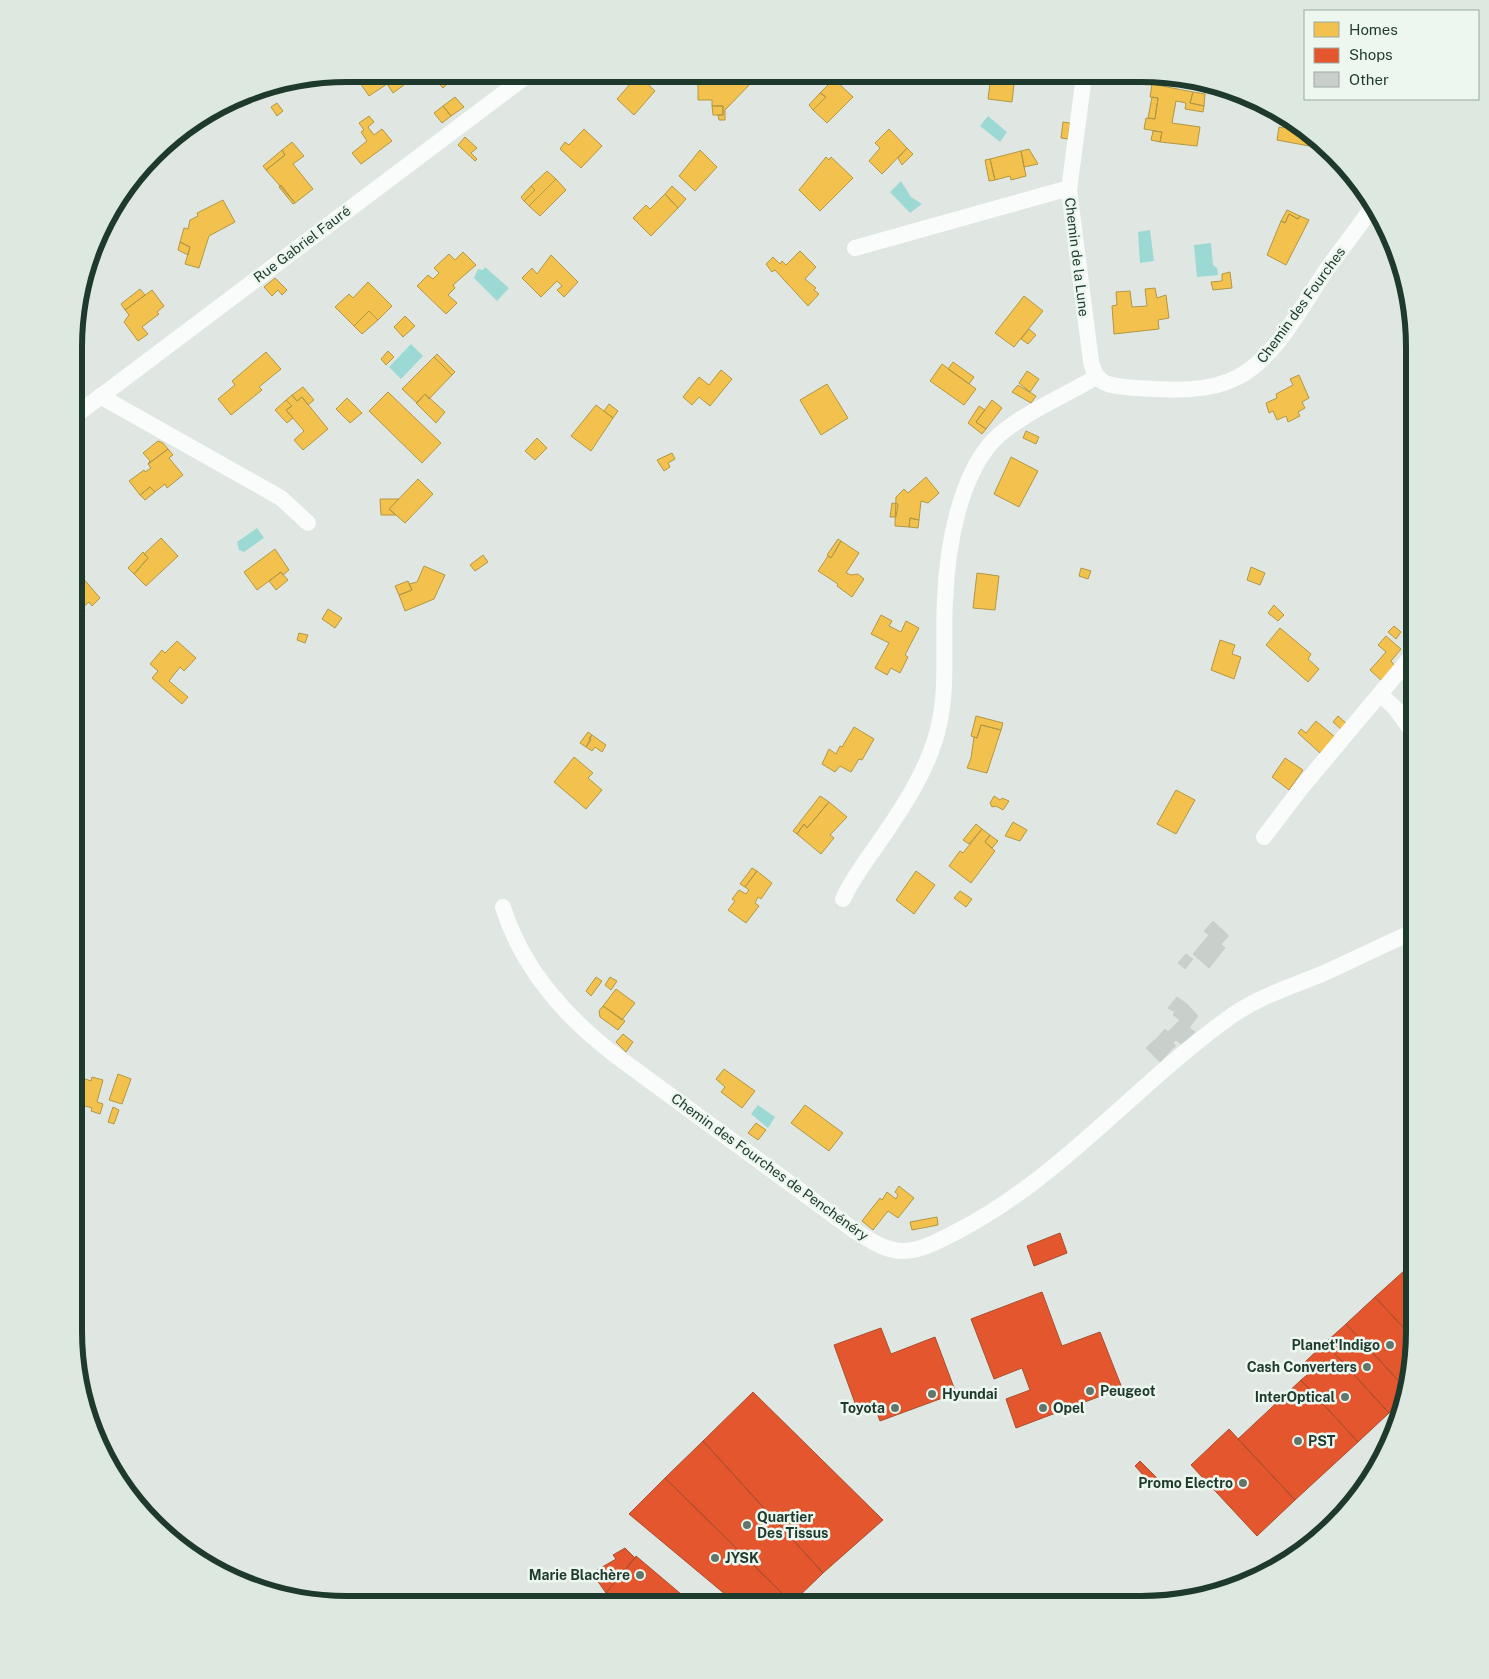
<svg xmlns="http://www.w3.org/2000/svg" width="1489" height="1679" viewBox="0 0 1489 1679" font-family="'Public Sans',sans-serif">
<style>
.water{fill:#9dd9d4}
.homes{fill:#f2c14e;stroke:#b29844}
.shops{fill:#e4572e;stroke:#a94e2d}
.building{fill:#c9d0cb;stroke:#c9d0cb}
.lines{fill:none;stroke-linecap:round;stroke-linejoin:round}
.minor{stroke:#fafbfb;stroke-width:16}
.poi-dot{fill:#62776c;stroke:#edf7f0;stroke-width:2}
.labels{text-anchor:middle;stroke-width:5;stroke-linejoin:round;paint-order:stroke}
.street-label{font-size:14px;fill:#1e3a2c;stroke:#edf7f0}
.poi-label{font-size:14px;font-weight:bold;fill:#1e3a2c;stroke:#edf7f0;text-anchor:end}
.rim{fill:none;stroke:#1e3a2c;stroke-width:6}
</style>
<rect width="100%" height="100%" fill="#e0e7e2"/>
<path class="water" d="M988,116L1007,132L1000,142L980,126Z
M901,181L911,197L922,204L910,213L890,192Z
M1150,230L1154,261L1140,263L1138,232Z
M1211,243L1213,265L1217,268L1218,275L1197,277L1194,245Z
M485,267L509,288L497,301L474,278L478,269L483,270Z
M411,344L423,356L401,379L389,367Z
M257,528L264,538L244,552L239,550L237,542Z
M758,1105L775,1117L768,1128L751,1114Z"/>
<path class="homes" d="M372,74H402L408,82L393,93L387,84L369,96L360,83Z
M442,74H441H458L443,88L436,80Z
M638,75L655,91L634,115L617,99Z
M728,75H750L754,80L725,110V120H719L718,115H723V106H712V100H698V78H712V82H722Z
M991,76H1015L1012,102L988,99Z
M834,79L853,97L827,123L813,110L826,97L820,93Z
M1152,84L1193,92L1190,103L1204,106L1203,112L1185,109L1186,103L1176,101L1172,123L1200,127L1197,146L1160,142L1162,132L1144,129L1146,118L1155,119L1158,98L1150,97Z
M1193,92L1205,94L1204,106L1190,103Z
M820,93L826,97L813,110L809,105Z
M455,97L464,107L451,116L443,106Z
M1152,97L1158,98L1155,119L1148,118Z
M277,103L283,111L277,116L271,107Z
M443,106L451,116L442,123L434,113Z
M712,106H723V115H713Z
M369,116L374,122L368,127L374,135L382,129L392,141L361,164L352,153L367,141L361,132L364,130L359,123Z
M1287,117L1293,120L1311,137L1309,146L1277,140L1279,127L1284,128Z
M1063,122L1070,123L1068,139L1061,138Z
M584,129L602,146L581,168L560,149L565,142L569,145Z
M889,129L907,148L882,174L869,161L880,148L875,143Z
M1153,131L1162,132L1160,142L1151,140Z
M465,137L477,148L471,153L477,159L475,161L458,145Z
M292,142L304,156L293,164L313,189L295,203L266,170L285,155L282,150Z
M907,148L913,154L902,165L898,158Z
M1029,149L1038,164L1024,167L1021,151Z
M282,150L285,155L266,170L263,166Z
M700,150L717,167L695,191L679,176Z
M1021,151L1026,176L1011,180L1010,176L995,180L990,159Z
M826,157L829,160L831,157L853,178L820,211L799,190Z
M990,159L995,180L989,181L985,160Z
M547,171L556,179L529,206L524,201L535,190L531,186Z
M556,179L566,190L540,216L529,206Z
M281,185L295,203L293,204L279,187Z
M531,186L535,190L524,201L521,197Z
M672,186L686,199L678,208L665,194Z
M665,194L678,208L651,236L633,218L646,205L650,209Z
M223,200L235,222L209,236L199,268L185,264L190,247L180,242L184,228L188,229L190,220L198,216L197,213Z
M1287,210L1300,216L1298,219L1289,214L1285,223L1281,221Z
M1289,214L1298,219L1300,216L1309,220L1286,265L1267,255L1281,221L1285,223Z
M180,242L190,247L188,255L178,250Z
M800,251L816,267L805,279L816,288L814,290L819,294L808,306L775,270L772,272L766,264L773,257L780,264L782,261L786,265Z
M463,252L476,265L453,285L455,288L448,295L457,303L446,314L417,286L428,275L433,279L439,273L434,268L449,254L455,260Z
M551,255L578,282L564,297L557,290L562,286L557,281L541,297L522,278L532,268L537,274Z
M1230,272L1232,288L1213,290L1211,282L1222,281V274Z
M275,278L287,290L282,295L278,290L272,296L264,287Z
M368,282L392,306L378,320L369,311L354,326L335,307L349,294L353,298Z
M1155,288L1157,298L1166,295L1169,318L1158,320L1159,329L1114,334L1112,306L1117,305L1116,292L1130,291L1132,307L1147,306L1145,289Z
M140,289L145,295L125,310L121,304Z
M152,290L164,306L157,312L159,314L142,327L148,334L138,341L124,322L129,315L125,310Z
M1024,296L1043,311L1014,347L995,333Z
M369,311L378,320L362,334L354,326Z
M405,316L415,326L403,337L394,327Z
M1029,329L1036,335L1028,344L1021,339Z
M388,351L394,357L386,365L381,359Z
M266,352L281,369L259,387L262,390L231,415L218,399L235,385L232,381Z
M437,354L455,372L452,375L434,357Z
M434,357L452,375L429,399L425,394L417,403L402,389Z
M953,362L974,377L969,384L948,369Z
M942,364L976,389L964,405L930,381Z
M721,370L732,379L710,406L699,397L692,405L683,397L699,377L709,385Z
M1027,371L1039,379L1030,392L1019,383Z
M1299,375L1309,398L1302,402L1305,408L1298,412L1300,416L1288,422L1286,416L1277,420L1273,411L1269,413L1266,403L1277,398L1276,394L1293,385L1290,379Z
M827,384L848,418L821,435L800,400Z
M1018,385L1036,396L1031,403L1012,392Z
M303,387L314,400L308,405L302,397L297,401L292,395Z
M388,392L441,443L422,463L369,411Z
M425,394L445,412L436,423L416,403Z
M292,395L297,401L302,397L328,429L303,450L294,440L304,431L286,410L292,406L286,400Z
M347,398L362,413L350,423L336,409Z
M286,400L292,406L286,410L293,418L287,423L275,410Z
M992,400L1002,408L986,429L976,422Z
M609,404L618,411L613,418L604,411Z
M596,405L613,418L591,451L571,436Z
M979,406L985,410L976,422L986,429L982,434L968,423Z
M1026,431L1039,437L1036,444L1023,438Z
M537,438L547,448L535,460L525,451Z
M158,441L163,443L168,449L148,464L150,461L143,453Z
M168,449L173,455L169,458L183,475L167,488L165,484L155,492L150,487L140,495L129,481L144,470L145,472L151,468L148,464Z
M672,453L675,459L668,463L670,467L664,471L657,460Z
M1011,457L1038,471L1019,507L994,494Z
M926,477L939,493L928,503L921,501L919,520L910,518L909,527L895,526L896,497L904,489L908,493Z
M418,479L433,494L405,523L389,509Z
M150,487L155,492L145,500L140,495Z
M380,499H399L389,509L396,515H381Z
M892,503L898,504L896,517H890Z
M910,518L919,520L918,528L909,527Z
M161,538L178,556L146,586L134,574L148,558L144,554Z
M838,539L841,541L831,558L827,555Z
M841,541L859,553L846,573L851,575L858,574L864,579L852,597L837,586L838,584L818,571L828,556L831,558Z
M275,549L289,570L283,575L281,572L257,590L244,572Z
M143,552L148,558L134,574L128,568Z
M483,555L488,562L475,571L470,565Z
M424,566L445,575L434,599L405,611L399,595L412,590L409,584L417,582Z
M1251,567L1265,573L1260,585L1247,580Z
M1081,568L1091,571L1088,579L1079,576Z
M76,570L100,598L92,606L89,602L83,607L85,611L76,619Z
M281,572L288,580L276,590L269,581Z
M977,573L999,576L995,610L973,608Z
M408,581L412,590L399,595L395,586Z
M1414,584L1415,596L1409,602L1403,596Z
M1274,605L1284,615L1278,621L1268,613Z
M328,609L342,618L335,628L322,619Z
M881,615L892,621L889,626L901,632L906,621L919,628L905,655L908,657L900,673L891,668L887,675L875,668L889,643L871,634Z
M1394,626L1401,632L1396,639L1388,632Z
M1280,628L1311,654L1308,659L1319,669L1308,682L1266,645Z
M299,633L308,635L305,643L297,640Z
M1386,636L1401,649L1391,661L1395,666L1382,681L1370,670L1386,652L1378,645Z
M1220,640L1235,645L1232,654L1241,657L1234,679L1211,670Z
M177,641L196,658L184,671L180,667L169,681L188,697L182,704L152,678L158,671L150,664L162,650L165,653Z
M976,716L1003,723L1001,730L981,725L977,738L971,736Z
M1338,716L1347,724L1342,730L1333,722Z
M1316,721L1336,738L1320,753L1298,733L1301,729L1306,733Z
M981,725L1001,730L987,773L967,768L971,758L974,737L977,738Z
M854,727L874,739L862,760L859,759L851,772L840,766L835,772L822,764L829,749L836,754L840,746L842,747Z
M588,732L592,735L589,738L591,740L586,747L580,743Z
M592,735L606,745L602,752L595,747L592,751L586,747Z
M574,757L593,773L588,778L602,790L586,809L554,782Z
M1285,758L1303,770L1289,790L1272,777Z
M1176,790L1195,800L1176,834L1157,824Z
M820,796L829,802L807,828L804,824L797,834L793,831Z
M994,796L1000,800L1002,798L1009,801L1003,810L996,806L992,807L990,803Z
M829,802L847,817L830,835L834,838L821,854L797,834L804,824L807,828Z
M1013,822L1027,830L1020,841L1005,836Z
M976,824L982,829L969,844L963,840Z
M982,829L990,835L985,842L995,851L971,883L949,866L960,851L963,853Z
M990,835L998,841L992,848L985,842Z
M752,868L757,871L745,887L740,884Z
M757,871L772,883L761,899L758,897L755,903L759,906L746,923L728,910L735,901L732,899L739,890L746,894L749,890L745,887Z
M916,871L935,885L914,914L896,900Z
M960,891L972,899L966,907L954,898Z
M596,977L602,981L591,996L586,991Z
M610,977L617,981L611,990L605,985Z
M616,989L635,1003L622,1020L603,1006Z
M603,1006L625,1021L618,1030L600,1017L599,1011Z
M623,1034L633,1042L626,1052L616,1042Z
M724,1069L755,1091L742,1108L721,1092L725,1087L716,1079Z
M118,1074L131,1079L122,1104L109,1100Z
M75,1075L91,1081L92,1077L103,1080L97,1102L103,1104L100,1114L91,1111L92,1108L75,1103Z
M805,1105L843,1133L829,1151L791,1123Z
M113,1107L119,1110L114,1124L108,1122Z
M756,1123L766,1130L758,1140L748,1133Z
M899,1186L914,1198L898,1218L888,1211L873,1230L862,1221L880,1198L882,1200L887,1192L896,1199L898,1195L895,1192Z
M937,1217L938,1225L912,1230L910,1222Z"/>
<path class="shops" d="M1060,1233L1067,1253L1034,1266L1027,1246Z
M1415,1261V1340L1375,1297Z
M1042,1292L1062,1346L1100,1332L1122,1388L1016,1428L1006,1399L1030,1390L1022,1368L994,1379L971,1319Z
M1375,1297L1415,1340L1408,1391L1346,1324Z
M1346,1324L1408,1391L1407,1396L1389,1413L1325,1343Z
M881,1328L891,1354L935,1337L956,1393L880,1421L875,1408L859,1414L834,1345Z
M1325,1343L1389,1413L1358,1442L1301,1380L1312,1371L1304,1363Z
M1301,1380L1358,1442L1295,1500L1238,1439Z
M753,1392L883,1520L823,1573L703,1441Z
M1229,1429L1295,1500L1257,1536L1191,1465Z
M703,1441L823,1573L792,1603L665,1478Z
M1140,1461L1161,1482L1155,1488L1135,1466Z
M665,1478L792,1603L789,1605H738L629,1514Z
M625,1548L635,1558L606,1593L592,1573L616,1559L613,1555Z
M636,1556L694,1605H620L606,1593Z
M606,1593L620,1605H596Z"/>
<path class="building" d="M1213,921L1229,936L1221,944L1225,948L1209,968L1193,954L1209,935L1204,931Z
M1186,954L1193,959L1185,969L1178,963Z
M1177,997L1187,1004L1176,1017L1173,1015L1175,1012L1168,1008Z
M1187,1004L1198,1016L1189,1028L1176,1017Z
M1180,1020L1195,1032L1181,1044L1176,1040L1173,1043L1176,1046L1173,1048L1159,1036L1165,1029L1168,1032Z
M1159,1036L1173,1048L1160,1062L1146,1048Z"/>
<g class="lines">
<path class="minor" d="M1084,76L1069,190L1091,361C1096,388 1114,386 1137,388C1170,390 1208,393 1238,377C1278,356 1303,303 1329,266C1344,246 1359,226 1374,205
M855,248L1062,190H1069
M100,396L281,498L308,523
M76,415L529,74
M1380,694L1395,708L1415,735
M1264,837L1302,787L1415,652
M843,899C854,875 869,857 884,835C903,807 923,776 934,743C950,696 942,649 945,600C947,549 959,471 999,435C1027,411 1065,396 1096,377
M503,907C522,969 568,1020 619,1058L855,1231C870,1240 885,1251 903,1251C922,1251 940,1240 956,1232C1061,1178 1135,1085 1230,1017C1258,997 1290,987 1322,974C1353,960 1383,945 1415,931"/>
</g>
<g class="poi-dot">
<circle cx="1390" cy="1345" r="5"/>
<circle cx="1367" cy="1367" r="5"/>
<circle cx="1090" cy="1391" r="5"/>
<circle cx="932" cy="1394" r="5"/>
<circle cx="1345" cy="1397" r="5"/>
<circle cx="895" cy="1408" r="5"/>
<circle cx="1043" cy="1408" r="5"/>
<circle cx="1298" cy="1441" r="5"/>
<circle cx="1243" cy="1483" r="5"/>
<circle cx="747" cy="1525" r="5"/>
<circle cx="715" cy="1558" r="5"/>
<circle cx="640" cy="1575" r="5"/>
</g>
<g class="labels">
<g class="street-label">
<text transform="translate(302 244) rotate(-37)" y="5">Rue Gabriel Fauré</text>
<text transform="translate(1077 257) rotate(83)" y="5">Chemin de la Lune</text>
<text transform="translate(1301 305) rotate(-54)" y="5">Chemin des Fourches</text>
<text transform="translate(770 1167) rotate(36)" y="5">Chemin des Fourches de Penchénéry</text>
</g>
<g class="poi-label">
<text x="1380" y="1350">Planet'Indigo</text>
<text x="1357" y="1372">Cash Converters</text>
<text x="1100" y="1396" text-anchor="start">Peugeot</text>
<text x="942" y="1399" text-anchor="start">Hyundai</text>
<text x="1335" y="1402">InterOptical</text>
<text x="885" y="1413">Toyota</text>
<text x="1053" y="1413" text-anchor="start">Opel</text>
<text x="1308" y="1446" text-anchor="start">PST</text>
<text x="1233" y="1488">Promo Electro</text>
<text x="757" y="1522" text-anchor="start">Quartier<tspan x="757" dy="16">Des Tissus</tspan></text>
<text x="725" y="1563" text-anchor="start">JYSK</text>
<text x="630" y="1580">Marie Blachère</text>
</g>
</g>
<path d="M0 0H1489V1679H0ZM347 82H1141A265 265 0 0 1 1406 347V1331A265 265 0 0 1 1141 1596H347A265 265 0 0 1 82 1331V347A265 265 0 0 1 347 82Z" fill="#dce8e0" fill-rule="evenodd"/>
<path class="rim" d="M347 82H1141A265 265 0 0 1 1406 347V1331A265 265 0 0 1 1141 1596H347A265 265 0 0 1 82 1331V347A265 265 0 0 1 347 82Z"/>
<rect x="1304" y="10" width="175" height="90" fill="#edf7f0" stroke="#9aaba2"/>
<rect x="1314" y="22" width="25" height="15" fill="#f2c14e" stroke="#9aaba2"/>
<text x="1349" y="35" font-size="15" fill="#1e3a2c">Homes</text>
<rect x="1314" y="48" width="25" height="15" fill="#e4572e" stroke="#9aaba2"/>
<text x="1349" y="60" font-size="15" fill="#1e3a2c">Shops</text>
<rect x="1314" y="72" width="25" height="15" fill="#c9d0cb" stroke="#9aaba2"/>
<text x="1349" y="85" font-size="15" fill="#1e3a2c">Other</text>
</svg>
